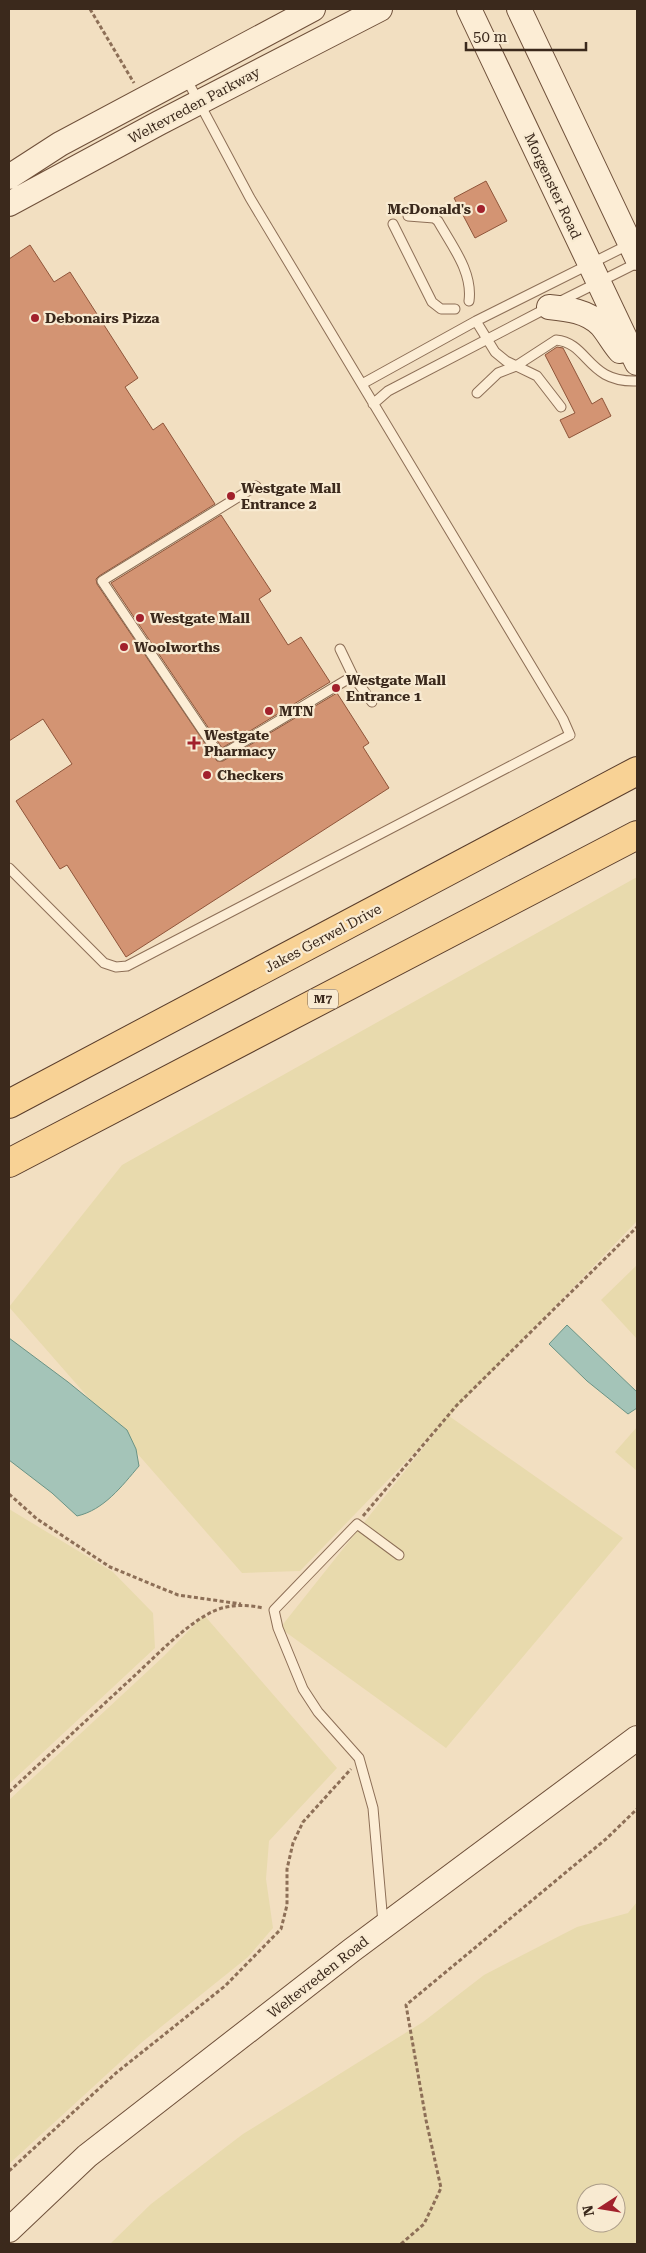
<svg xmlns="http://www.w3.org/2000/svg" width="646" height="2253" viewBox="0 0 646 2253" font-family="'Roboto Serif',serif">
<style>
.farmland{fill:#e8daad;fill-rule:evenodd}
.water{fill:#a4c4b8;stroke:#6a9385}
.building{fill:#d39473;stroke:#8f553a}
.lines{fill:none;stroke-linecap:round;stroke-linejoin:round}
.lane-casing{stroke:#8d6f57;stroke-width:11}
.secondary-casing{stroke:#6f503a;stroke-width:26}
.primary-casing{stroke:#5a3d2b;stroke-width:30}
.path{stroke:#8d6f57;stroke-width:3;stroke-dasharray:4 2.5;stroke-linecap:butt}
.lane{stroke:#fcedd5;stroke-width:9}
.secondary{stroke:#fcedd5;stroke-width:24}
.primary{stroke:#f8d295;stroke-width:28}
.poi-dot{fill:#a2212c;stroke:#f8ead1;stroke-width:2}
.labels{text-anchor:middle;stroke-width:4.5;stroke-linejoin:round;paint-order:stroke}
.shield{fill:#f8ead1;stroke:#746352;stroke-width:1}
.shield-label{font-size:12px;font-weight:bold;fill:#3b291c}
.street-label{font-size:14px;fill:#3b291c;stroke:#f8ead1}
.poi-label{font-size:14px;font-weight:bold;fill:#3b291c;stroke:#f8ead1;text-anchor:start}
</style>
<rect width="100%" height="100%" fill="#f2dfc1"/>
<path class="farmland" d="M637,877V1221L449,1416L623,1538L446,1748L280,1628L444,1422L300,1571L242,1573L9,1307L122,1165Z
M637,1265V1339L601,1300Z
M637,1427V1471L615,1452Z
M9,1509L113,1572L153,1613L155,1648L9,1784Z
M204,1615L337,1768L269,1841L266,1879L273,1928L248,1957L141,2043L9,2164V1800L164,1656Z
M637,1902V2244H110L151,2204L243,2134L423,2022L484,1975L577,1927L628,1913ZM586,2193H616V2223H586Z"/>
<path class="water" d="M567,1325L637,1392V1408L628,1414L587,1381L549,1344Z
M9,1338L68,1382L127,1430L136,1449L139,1466C122,1486 104,1510 77,1516L52,1493L9,1460Z"/>
<path class="building" d="M486,181L507,221L475,238L454,198Z
M30,245L54,282L70,272L138,378L125,387L153,430L163,423L215,504L99,576L96,579L97,584L217,761H223L337,693L369,743L363,747L389,788L126,957L67,865L60,869L16,801L72,764L43,719L9,741V259Z
M557,347L563,348L592,404L602,398L611,416L569,438L560,420L575,413L545,355Z
M221,515L271,591L259,599L288,645L301,637L330,682L222,748L111,583Z"/>
<g class="lines">
<g class="lane-casing">
<path id="lane" d="M408,216L434,218L438,221C452,246 473,272 469,301
M393,224L432,302L441,309H455
M476,321L495,352L506,361L537,376L561,407
M362,384L476,321L630,244
M477,393L498,373L516,366L556,340C589,343 587,383 637,381
M373,404L388,391L549,307L637,263
M256,486L102,581L220,756L353,676
M340,649L353,676L372,702
M9,868L104,963L116,967L127,966L570,735L563,719L250,198L186,78
M383,1923L373,1808L359,1758L318,1712L303,1689L278,1628L274,1610L357,1524L399,1555"/>
</g>
<g class="secondary-casing">
<path id="secondary" d="M469,9L637,363
M519,9L637,258
M9,177L60,144L313,9
M9,204L159,123L380,9
M549,307C568,309 587,311 601,325C608,333 613,343 620,351
M9,2230L87,2156L352,1950L637,1738"/>
</g>
<g class="primary-casing">
<path id="primary" d="M9,1104L637,771
M9,1163L637,835"/>
</g>
<path class="path" d="M90,9L134,83
M9,1494L37,1519L110,1567L178,1595L241,1604
M363,1516L457,1405L637,1227
M9,1792C50,1754 91,1716 132,1678C155,1657 181,1629 208,1614C225,1604 245,1604 263,1608
M9,2171L116,2073L225,1986L281,1929L287,1905V1869L293,1843L303,1822L351,1769
M401,2244L424,2224L441,2188L426,2120L406,2005L606,1839L637,1809"/>
<use href="#lane" class="lane"/>
<use href="#secondary" class="secondary"/>
<use href="#primary" class="primary"/>
</g>
<g class="poi-dot">
<circle cx="481" cy="209" r="5"/>
<circle cx="35" cy="318" r="5"/>
<circle cx="231" cy="496" r="5"/>
<circle cx="140" cy="618" r="5"/>
<circle cx="124" cy="647" r="5"/>
<circle cx="336" cy="688" r="5"/>
<circle cx="269" cy="711" r="5"/>
<path d="M191.5 735.5h5v5h5v5h-5v5h-5v-5h-5v-5h5z"/>
<circle cx="207" cy="775" r="5"/>
</g>
<g class="labels">
<rect class="shield" x="308" y="989.5" width="30" height="19" rx="4"/>
<g class="shield-label">
<text x="323" y="1003">M7</text>
</g>
<g class="street-label">
<text transform="translate(194 105) rotate(-28)" y="5">Weltevreden Parkway</text>
<text transform="translate(553 186) rotate(65)" y="5">Morgenster Road</text>
<text transform="translate(323 938) rotate(-28)" y="5">Jakes Gerwel Drive</text>
<text transform="translate(318 1977) rotate(-38)" y="5">Weltevreden Road</text>
</g>
<g class="poi-label">
<text x="471" y="214" text-anchor="end">McDonald's</text>
<text x="45" y="323">Debonairs Pizza</text>
<text x="241" y="493">Westgate Mall<tspan x="241" dy="16">Entrance 2</tspan></text>
<text x="150" y="623">Westgate Mall</text>
<text x="134" y="652">Woolworths</text>
<text x="346" y="685">Westgate Mall<tspan x="346" dy="16">Entrance 1</tspan></text>
<text x="279" y="716">MTN</text>
<text x="204" y="740">Westgate<tspan x="204" dy="16">Pharmacy</tspan></text>
<text x="217" y="780">Checkers</text>
</g>
</g>
<rect width="646" height="2253" fill="none" stroke="#3b291c" stroke-width="20"/>
<g transform="translate(601 2208) rotate(258)"><circle r="24" fill="#f8ead1" stroke="#ac9d89"/>
<path d="M0-4L9 19L0 12L-9 19Z" fill="#a2212c"/>
<text y="-8" font-size="14" font-weight="bold" text-anchor="middle" fill="#3b291c">N</text>
</g>
<path d="M466 42v8h120v-8" fill="none" stroke="#3b291c" stroke-width="2.5"/>
<text x="473" y="42" font-size="15" fill="#3b291c" stroke="#f8ead1" stroke-width="4" paint-order="stroke">50 m</text>
</svg>
